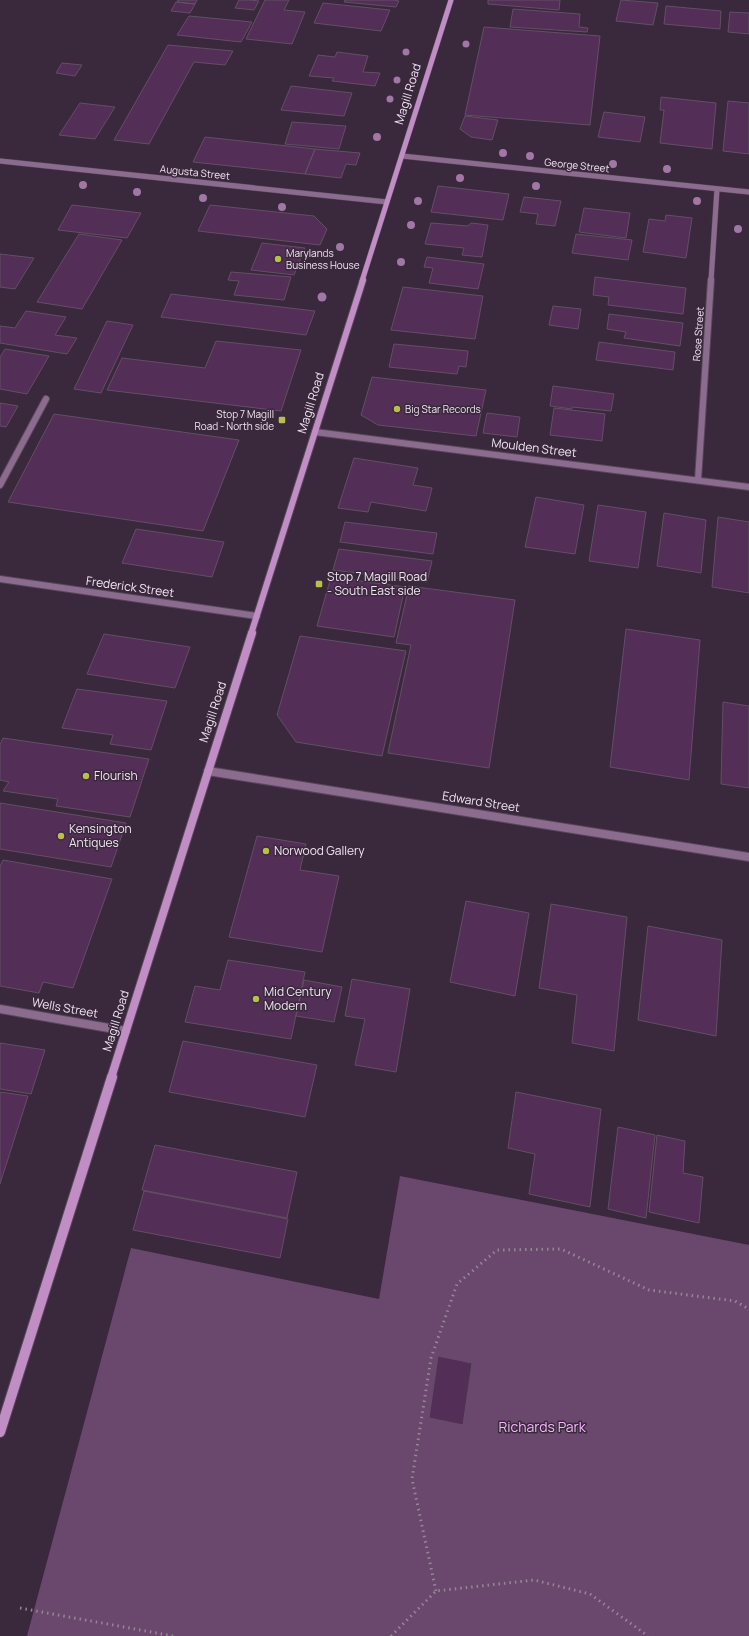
<svg xmlns="http://www.w3.org/2000/svg" width="749" height="1636" viewBox="0 0 749 1636" font-family="Manrope,sans-serif">
<style>
.green{fill:#6a476d}
.building{fill:#532e57;stroke:#634f65}
.lines{fill:none;stroke-linecap:round;stroke-linejoin:round}
.service-casing{stroke:#574659;stroke-width:8}
.minor-far2-casing{stroke:#574659;stroke-width:6}
.minor-far1-casing{stroke:#574659;stroke-width:8}
.minor-casing{stroke:#574659;stroke-width:10}
.secondary-far3-casing{stroke:#574659;stroke-width:6}
.secondary-far2-casing{stroke:#574659;stroke-width:8}
.secondary-far1-casing{stroke:#574659;stroke-width:10}
.secondary-casing{stroke:#574659;stroke-width:12}
.path{stroke:#958696;stroke-width:3;stroke-dasharray:1.5 4;stroke-linecap:butt}
.service{stroke:#8c6c8e;stroke-width:6}
.minor-far2{stroke:#8c6c8e;stroke-width:5}
.minor-far1{stroke:#8c6c8e;stroke-width:6}
.minor{stroke:#8c6c8e;stroke-width:8}
.secondary-far3{stroke:#c08dc5;stroke-width:5}
.secondary-far2{stroke:#c08dc5;stroke-width:6}
.secondary-far1{stroke:#c08dc5;stroke-width:8}
.secondary{stroke:#c08dc5;stroke-width:10}
.tree{fill:#a177a5}
.poi-dot{fill:#b7c148;stroke:#3a283c;stroke-width:1.5}
.labels{text-anchor:middle;stroke-width:3;stroke-linejoin:round;paint-order:stroke}
.far-street-label{font-size:10px;fill:#f1e5f2;stroke:#3a283c}
.far-poi-label{font-size:10px;fill:#f1e5f2;stroke:#3a283c;text-anchor:start}
.street-label{font-size:12px;fill:#f1e5f2;stroke:#3a283c}
.poi-label{font-size:12px;fill:#f1e5f2;stroke:#3a283c;text-anchor:start}
.near-park-label{font-size:14px;fill:#f5b8fb;stroke:#3a283c}
</style>
<rect width="100%" height="100%" fill="#3a283c"/>
<path class="green" d="M400,1176L749,1245V1636H27L131,1248L379,1299Z"/>
<path class="building" d="M178,0H197L195,4L177,2Z
M239,0H250L259,1L254,10L235,8Z
M265,0H289L284,10L305,12L292,44L246,39Z
M345,0H394L399,1L396,7L344,2Z
M488,0H560L559,10L488,4Z
M621,0L658,3L653,25L616,21Z
M176,2L195,4L190,13L171,11Z
M323,3L390,10L381,31L314,23Z
M666,6L721,11L720,29L664,24Z
M513,9L580,14L579,27L588,28L587,32L510,27Z
M730,12L749,13V34L728,32Z
M189,16L252,22L241,42L177,35Z
M484,27L600,36L590,125L465,115Z
M168,45L233,51L225,65L194,62L149,144L114,140Z
M337,52L368,56L363,72L380,73L375,86L332,81L334,78L309,76L318,55L335,57Z
M62,63L82,65L75,76L56,73Z
M291,86L352,93L344,116L281,110Z
M661,97L716,103L712,149L660,143L664,110H660Z
M728,101L749,103V154L723,151Z
M80,103L115,107L95,139L59,135Z
M604,112L645,117L640,142L598,137Z
M465,116L498,120L492,140L471,137L460,129Z
M292,122L346,126L339,149L285,144Z
M205,137L315,149L305,174L193,162Z
M315,149L360,153L356,165L346,164L341,178L305,174Z
M438,186L509,194L503,220L431,212Z
M524,197L561,201L555,226L536,224L538,214L520,212Z
M72,205L141,213L127,238L58,230Z
M210,205L314,216L327,229L320,245L198,231Z
M584,208L630,213L626,238L579,232Z
M666,215L692,218L686,258L643,252L649,219L665,221Z
M431,223L468,226L471,223L488,225L482,257L462,255L464,248L425,244Z
M79,234L122,240L82,309L37,302Z
M576,234L632,240L628,260L572,253Z
M262,243L305,248L294,275L251,270Z
M0,254L34,258L15,289L0,287Z
M427,257L484,264L478,289L429,283L433,268L424,267Z
M231,272L291,277L284,300L234,295L239,281L228,280Z
M595,277L686,288L683,314L608,305L609,297L593,295Z
M403,287L483,296L475,339L391,330Z
M171,294L315,311L306,335L161,317Z
M553,306L581,309L578,329L549,325Z
M26,311L66,317L55,335L77,338L67,354L0,343V326L15,328Z
M609,314L683,323L680,346L624,338L626,332L607,329Z
M107,321L133,325L101,393L74,389Z
M216,341L301,350L281,411L107,390L122,358L205,368Z
M599,342L675,352L673,370L596,360Z
M394,344L468,351L466,367L459,366L457,374L389,367Z
M5,349L49,356L27,394L0,389V357Z
M372,377L486,390L476,436L378,425L361,415Z
M553,386L614,394L611,411L572,407V409L550,406Z
M0,403L18,406L6,427L0,426Z
M554,408L605,414L602,441L550,435Z
M487,413L520,417L517,437L483,433Z
M54,414L239,440L203,531L8,502Z
M354,458L418,468L413,485L432,488L426,511L371,502L368,512L338,508Z
M536,497L584,505L575,554L525,547Z
M598,505L646,512L638,568L589,561Z
M664,513L706,520L701,573L657,566Z
M718,517L749,522V593L712,587Z
M345,522L437,533L433,554L340,542Z
M136,529L224,542L212,577L122,563Z
M339,549L432,561L427,582L333,570Z
M331,577L405,587L394,637L317,626Z
M409,586L515,600L489,768L388,753L411,645L396,643Z
M626,629L700,640L689,780L610,767Z
M104,634L190,647L175,688L87,674Z
M300,636L406,651L382,756L296,742L277,715Z
M77,689L167,701L151,750L110,744L113,735L62,728Z
M723,702L749,706V788L721,784Z
M3,738L149,759L130,817L56,806L58,799L3,791L9,782L0,780V745Z
M0,803L126,823L111,867L0,849Z
M257,836L306,844L300,870L339,876L322,952L229,937Z
M3,860L112,879L73,988L43,982L39,993L0,986V866Z
M466,901L529,913L515,996L450,982Z
M551,904L627,917L614,1051L572,1043L577,995L539,988Z
M648,926L722,940L716,1036L638,1020Z
M228,960L305,972L291,1039L185,1022L195,986L220,990Z
M352,979L410,989L396,1072L355,1065L365,1019L345,1016Z
M304,980L342,987L334,1022L296,1016Z
M183,1041L317,1065L305,1117L169,1092Z
M0,1043L45,1050L31,1094L0,1089Z
M0,1092L28,1096L0,1184Z
M516,1092L601,1109L590,1207L529,1194L535,1154L508,1148Z
M618,1127L655,1135L646,1218L608,1209Z
M657,1135L685,1141L683,1173L703,1177L699,1223L649,1212Z
M155,1145L297,1172L287,1218L142,1190Z
M144,1191L288,1219L280,1258L133,1230Z
M438,1356L472,1363L463,1425L429,1418Z"/>
<g class="lines">
<g class="service-casing">
<path id="service" d="M0,485L46,399"/>
</g>
<g class="minor-far2-casing">
<path id="minor-far2" d="M402,156L749,192
M0,161L387,202
M711,281L717,189"/>
</g>
<g class="minor-far1-casing">
<path id="minor-far1" d="M315,432L749,487
M698,480L711,280
M0,579L257,616"/>
</g>
<g class="minor-casing">
<path id="minor" d="M208,771L749,857
M0,1009L126,1031"/>
</g>
<g class="secondary-far3-casing">
<path id="secondary-far3" d="M362,281L451,0"/>
</g>
<g class="secondary-far2-casing">
<path id="secondary-far2" d="M251,634L363,280"/>
</g>
<g class="secondary-far1-casing">
<path id="secondary-far1" d="M111,1078L252,633"/>
</g>
<g class="secondary-casing">
<path id="secondary" d="M0,1432L112,1077"/>
</g>
<path class="path" d="M436,1591L412,1479L431,1358L457,1284L497,1250L561,1249L649,1290L735,1301L749,1309
M20,1608L173,1636
M391,1636L436,1591L534,1580L590,1594L648,1636"/>
<use href="#service" class="service"/>
<use href="#minor-far2" class="minor-far2"/>
<use href="#minor-far1" class="minor-far1"/>
<use href="#minor" class="minor"/>
<use href="#secondary-far3" class="secondary-far3"/>
<use href="#secondary-far2" class="secondary-far2"/>
<use href="#secondary-far1" class="secondary-far1"/>
<use href="#secondary" class="secondary"/>
</g>
<g class="tree">
<circle cx="466" cy="44" r="3.5"/>
<circle cx="406" cy="52" r="3.5"/>
<circle cx="397" cy="80" r="3.5"/>
<circle cx="390" cy="99" r="3.5"/>
<circle cx="377" cy="137" r="4"/>
<circle cx="503" cy="153" r="4"/>
<circle cx="530" cy="156" r="4"/>
<circle cx="613" cy="164" r="4"/>
<circle cx="667" cy="169" r="4"/>
<circle cx="460" cy="178" r="4"/>
<circle cx="83" cy="185" r="4"/>
<circle cx="536" cy="186" r="4"/>
<circle cx="137" cy="192" r="4"/>
<circle cx="203" cy="198" r="4"/>
<circle cx="418" cy="201" r="4"/>
<circle cx="697" cy="201" r="4"/>
<circle cx="282" cy="207" r="4"/>
<circle cx="411" cy="225" r="4"/>
<circle cx="738" cy="229" r="4"/>
<circle cx="340" cy="247" r="4"/>
<circle cx="401" cy="262" r="4"/>
<circle cx="322" cy="297" r="4.5"/>
</g>
<g class="poi-dot">
<circle cx="278" cy="259" r="4"/>
<circle cx="397" cy="409" r="4"/>
<rect x="278" y="416" width="8" height="8" rx="2"/>
<rect x="315" y="580" width="8" height="8" rx="2"/>
<circle cx="86" cy="776" r="4"/>
<circle cx="61" cy="836" r="4"/>
<circle cx="266" cy="851" r="4"/>
<circle cx="256" cy="999" r="4"/>
</g>
<g class="labels">
<g class="far-street-label">
<text transform="translate(577 165) rotate(6)" y="4">George Street</text>
<text transform="translate(195 172) rotate(6)" y="4">Augusta Street</text>
<text transform="translate(698 334) rotate(-86)" y="4">Rose Street</text>
</g>
<g class="far-poi-label">
<text x="286" y="257">Marylands<tspan x="286" dy="12">Business House</tspan></text>
<text x="405" y="413">Big Star Records</text>
<text x="274" y="418" text-anchor="end">Stop 7 Magill<tspan x="274" dy="12">Road - North side</tspan></text>
</g>
<g class="street-label">
<text transform="translate(408 94) rotate(-73)" y="4">Magill Road</text>
<text transform="translate(311 403) rotate(-73)" y="4">Magill Road</text>
<text transform="translate(534 448) rotate(7)" y="4">Moulden Street</text>
<text transform="translate(130 587) rotate(8)" y="4">Frederick Street</text>
<text transform="translate(213 712) rotate(-72)" y="4">Magill Road</text>
<text transform="translate(481 802) rotate(9)" y="4">Edward Street</text>
<text transform="translate(65 1008) rotate(10)" y="4">Wells Street</text>
<text transform="translate(116 1021) rotate(-73)" y="4">Magill Road</text>
</g>
<g class="poi-label">
<text x="327" y="581">Stop 7 Magill Road<tspan x="327" dy="14">- South East side</tspan></text>
<text x="94" y="780">Flourish</text>
<text x="69" y="833">Kensington<tspan x="69" dy="14">Antiques</tspan></text>
<text x="274" y="855">Norwood Gallery</text>
<text x="264" y="996">Mid Century<tspan x="264" dy="14">Modern</tspan></text>
</g>
<g class="near-park-label">
<text x="542" y="1432">Richards Park</text>
</g>
</g>
</svg>
